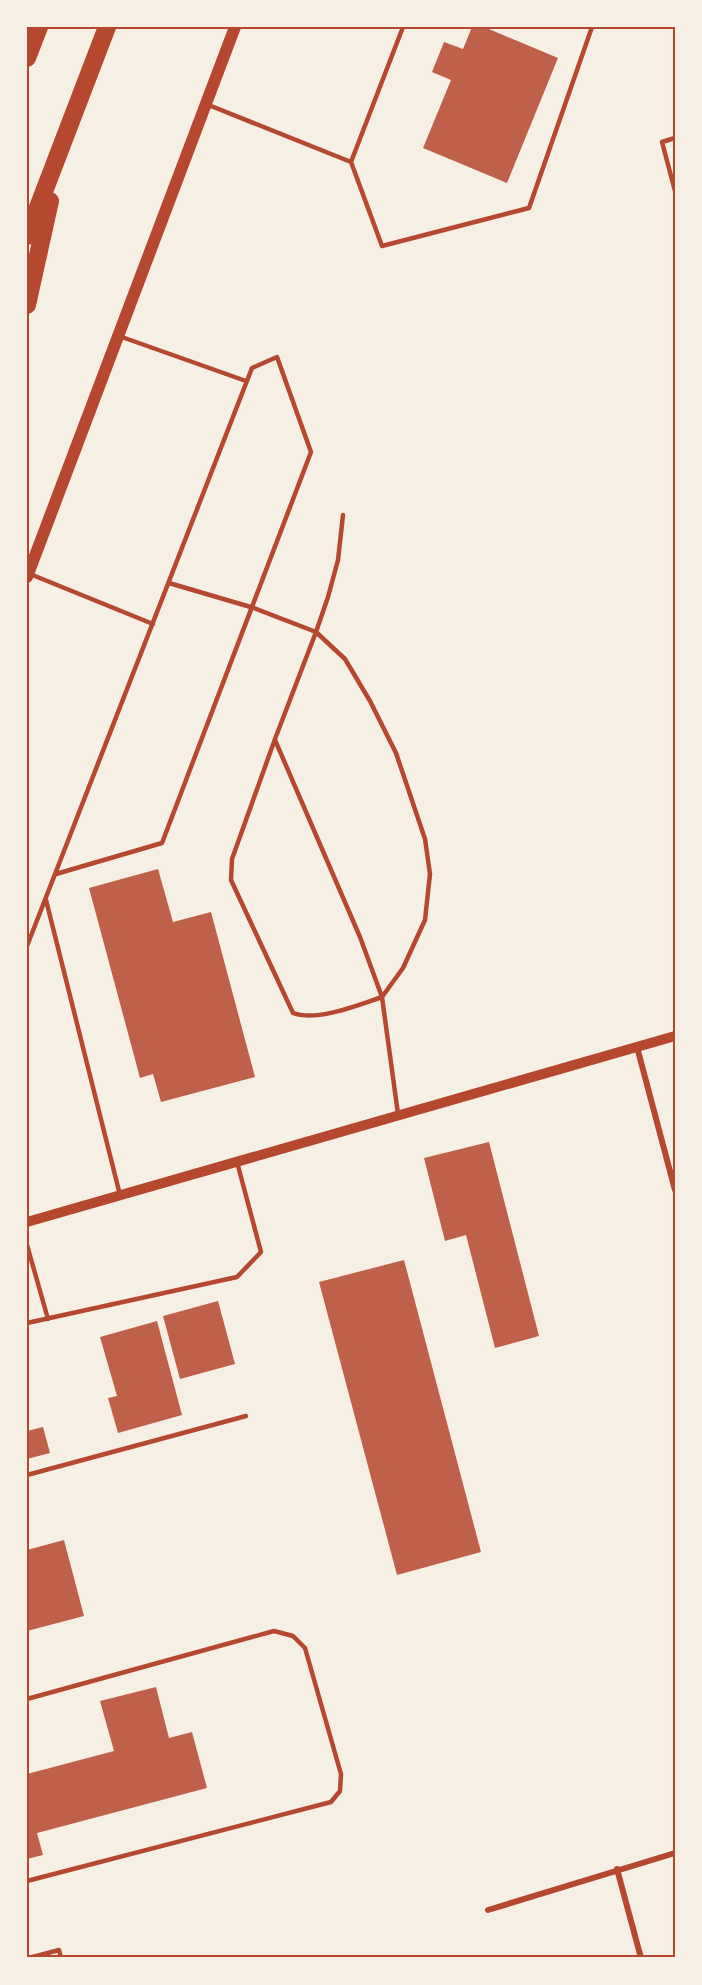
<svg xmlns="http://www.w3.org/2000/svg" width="702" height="1985" viewBox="0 0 702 1985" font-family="Mulish,sans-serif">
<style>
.building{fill:#bf614a}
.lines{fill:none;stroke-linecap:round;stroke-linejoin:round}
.service{stroke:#b5482f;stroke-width:4.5}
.minor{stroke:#b5482f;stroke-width:6}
.tertiary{stroke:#b5482f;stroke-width:10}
.secondary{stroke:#b5482f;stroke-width:12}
.motorway{stroke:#b5482f;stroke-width:18}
.neatline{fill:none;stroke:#b5482f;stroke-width:2}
</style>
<rect width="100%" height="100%" fill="#f6efe4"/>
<path class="building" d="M472,27H484L558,58L507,183L423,148L451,80L432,72L444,42L463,49Z
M158,869L173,922L211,912L255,1077L161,1102L153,1074L140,1078L89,888Z
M489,1142L539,1336L495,1348L466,1235L445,1241L424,1158Z
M404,1260L481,1552L397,1575L319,1282Z
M218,1301L235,1364L180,1379L163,1316Z
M157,1321L182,1415L118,1433L108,1398L117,1396L100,1337Z
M43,1427L50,1453L27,1459V1431Z
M64,1540L84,1616L27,1631V1550Z
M156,1687L169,1738L192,1732L207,1788L37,1833L43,1855L27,1859V1774L114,1751L100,1701Z"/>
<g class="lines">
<path class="service" d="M206,104L351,162L403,27
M675,138L662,142L675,191
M351,162L382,246L529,208L592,27
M119,336L246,381
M343,515L338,560L328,597L316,632L345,659L370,701L396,753L425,839L430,874L425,920L403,968L382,997
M30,574L153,624
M169,583L254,608L316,632L275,739L232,859L231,880L293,1013C317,1022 358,1005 382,997L398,1114
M275,740L360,937L382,997
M46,900L120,1195
M27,946L252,368L277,357L311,452L162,843L56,874
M27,1245L48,1319
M27,1323L237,1277L261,1252L237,1162
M27,1475L246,1416
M27,1699L274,1631L293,1636L305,1648L341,1774L340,1791L331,1802L27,1881
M29,1958L59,1950L61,1958"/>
<path class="minor" d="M637,1047L675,1190
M617,1869L641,1958
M488,1910L675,1853"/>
<path class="tertiary" d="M27,1222L675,1036"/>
<path class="secondary" d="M27,577L235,27"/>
<path class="motorway" d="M27,58L39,27
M27,236L107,27
M27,305L50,201"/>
</g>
<rect width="702" height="1985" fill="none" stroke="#f6efe4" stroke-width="57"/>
<rect x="28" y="28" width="646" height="1928" class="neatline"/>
</svg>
